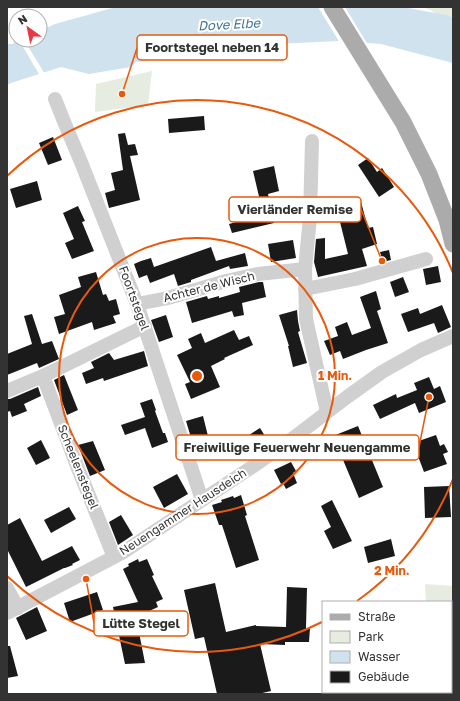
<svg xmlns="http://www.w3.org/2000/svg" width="460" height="701" viewBox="0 0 460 701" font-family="'Golos Text',sans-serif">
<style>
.green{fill:#e6ecdf}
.water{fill:#cfe2ee}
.pier{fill:#fff}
.building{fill:#1a1a1a}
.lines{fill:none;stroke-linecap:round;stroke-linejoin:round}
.minor{stroke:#d0d0d0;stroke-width:14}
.major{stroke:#ababab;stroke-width:17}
.ring{fill:none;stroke:#e8590c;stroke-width:2}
.labels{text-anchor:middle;stroke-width:4;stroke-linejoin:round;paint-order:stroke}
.street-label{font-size:12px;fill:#333;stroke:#fff}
.water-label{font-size:13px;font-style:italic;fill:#3f7597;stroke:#fff}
.centre{fill:#e8590c;stroke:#fff;stroke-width:2}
.ring-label{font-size:12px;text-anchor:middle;font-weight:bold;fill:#e8590c;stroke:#fff;stroke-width:4;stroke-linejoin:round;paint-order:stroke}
.leader{fill:none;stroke:#e8590c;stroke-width:1.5}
.callout-dot{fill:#e8590c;stroke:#fff;stroke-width:1.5}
.callout{fill:#fff;stroke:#e8590c;stroke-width:1.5}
.callout-label{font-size:13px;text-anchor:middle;font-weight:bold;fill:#333}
</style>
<rect width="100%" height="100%" fill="#fff"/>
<path class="green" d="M424,7H453V22Z
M152,71L148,105L95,112L96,84Z
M425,584L453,586V694H400V692H451V602H426Z"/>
<path class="water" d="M116,7H402L447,15L453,18V63L381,44L338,41L254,45L136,62L131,67L89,74L61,67L11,83L7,85V44H12L20,40H40V31L55,24Z"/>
<path class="pier" d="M318,7H345L368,45L340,43Z
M19,40H24L45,74L40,76Z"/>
<path class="building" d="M204,116L205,130L169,133L168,119Z
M125,133L128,145L135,144L138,155L130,156L140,200L109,208L105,193L115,190L111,173L123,170L118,134Z
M53,137L62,160L48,165L39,143Z
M368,158L377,172L382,168L394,187L379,197L358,165Z
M274,166L279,191L268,194L274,223L232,233L229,224L247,219L245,209L261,205L253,171Z
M37,181L42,200L16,208L10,189Z
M360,198L368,228L373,227L377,244L362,249L367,266L318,277L314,262L316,239L325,238V259L348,254L339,218L347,216L343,203Z
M78,206L85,221L82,222L94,251L72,259L65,243L74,239L63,213Z
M293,240L296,258L271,262L268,244Z
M211,247L216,261L245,253L248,266L230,269L229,266L191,280V282L178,286L174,274L150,283L147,275L139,278L134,264L141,261L151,258L154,267Z
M389,250L391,260L383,262L380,252Z
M438,266L441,282L426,285L423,269Z
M96,272L103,295L106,294L109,301L116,299L120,314L113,316L116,323L94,330L92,322L59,334L54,317L65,314L59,295L81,287L78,277Z
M403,277L409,292L395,297L390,282Z
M259,282H263L266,297L242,303L244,315L234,317L232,311L192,323L186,302L207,296L208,299L219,296V298L240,292L239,287Z
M376,291L381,309L377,311L388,343L366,350L343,359L340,351L330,355L324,341L338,336L335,327L347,322L352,335L371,328L360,297Z
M442,305L451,327L438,333L434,323L408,332L401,314L418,308L420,314Z
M297,310L298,321L300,331L298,332L307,363L293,367L288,346H289L279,315Z
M32,314L42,344L52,341L59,359L39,368L37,363L7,375V354L32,344L24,316Z
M166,315L173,337L159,342L151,320Z
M234,330L239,340L249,336L253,345L224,358L225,359L211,366L220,387L191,399L185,384L190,382L177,355L192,348L188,339L201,333L205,343Z
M144,351L148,366L104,381L103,378L86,384L82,373L94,368L91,362L109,353L114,360Z
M64,375L78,410L67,415L54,380Z
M429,377L434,389L440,386L446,402L419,413L415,403L380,419L373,405L396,394L397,398L417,390L414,383Z
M38,387L41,396L24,404L27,411L12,417L10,411L7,412V399H10Z
M152,399L156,410L155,411L163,433H165L168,442L152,448L145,428L125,435L121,425L145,417L140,403Z
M203,416L208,436L192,441L186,421Z
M358,426L383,487L359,498L333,436Z
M260,428L270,444L256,454L246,437Z
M436,435L440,446L444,444L448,452L443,454L447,464L424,472L413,443Z
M41,440L50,458L36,465L27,448Z
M93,441L105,470L90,476L78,445Z
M291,462L296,471L293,473L297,483L286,489L283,483L281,484L274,470Z
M177,474L188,494L164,508L153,487Z
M449,486L451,517L425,518L424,487Z
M241,495L247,515L245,516L259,560L236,568L222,525H219L212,505L222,502L221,500L233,496L234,498Z
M332,500L352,541L333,549L324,531L331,527L321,506Z
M69,507L76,519L51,533L44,520Z
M121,515L133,535L118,545L109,522Z
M20,518L42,561L72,546L80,560L72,564L73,565L65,568H64L26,587L7,549V525Z
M391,539L395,556L368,563L364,547Z
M138,559L139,562L147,559L154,575L152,576L163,599L156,602L158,607L136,617L145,663L125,664L113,607L138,602L123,569L129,566L128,564Z
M215,583L226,632L256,625V626L286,627L287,587L307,588L306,628H310L309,642H285V645L260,644L271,691L258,694H217L204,637L195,639L184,590Z
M97,592L103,610L70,622L64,603Z
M37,607L47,631L26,640L16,618Z
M7,646H10L18,676L7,678Z"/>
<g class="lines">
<path class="minor" d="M55,99L65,124L81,162L137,304L202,500
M312,141L310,217L305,269L306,319L327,412
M305,289L355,279L426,259
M137,304L168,298L226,281L258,274L305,269
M43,376L77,466L114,557
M7,391L43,376L145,326
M7,588L18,608
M7,613L114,557L125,551L252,467L292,439L347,397L382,372L421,350L453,336"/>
<path class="major" d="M332,7L403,122L429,174L447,220L453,244"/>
</g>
<g class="ring">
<circle cx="197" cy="376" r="138"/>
<path d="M453 479A276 276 0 0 1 357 601M322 622A276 276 0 0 1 7 576M7 176A276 276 0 0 1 453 273"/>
</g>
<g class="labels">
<g class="street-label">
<text transform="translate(209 287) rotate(-14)" y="4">Achter de Wisch</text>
<text transform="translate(134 298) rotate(70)" y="4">Foortstegel</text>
<text transform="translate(78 467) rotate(68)" y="4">Scheelenstegel</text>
<text transform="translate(183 512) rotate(-33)" y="4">Neuengammer Hausdeich</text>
</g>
<g class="water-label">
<text transform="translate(229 24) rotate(-3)" y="5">Dove Elbe</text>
</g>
</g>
<circle cx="197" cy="376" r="6" class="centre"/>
<g class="ring-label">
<text x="335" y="380">1 Min.</text>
<text x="392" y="575">2 Min.</text>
</g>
<path class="leader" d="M122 94L137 48M382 261L361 209M429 397L419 447M86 579L94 623"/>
<g class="callout-dot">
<circle cx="122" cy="94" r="4"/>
<circle cx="382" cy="261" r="4"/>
<circle cx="429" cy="397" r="4"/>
<circle cx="86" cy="579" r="4"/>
</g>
<g class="callout">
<rect x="137" y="35" width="150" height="25" rx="4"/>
<rect x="229" y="197" width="132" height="25" rx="4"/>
<rect x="176" y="435" width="243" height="25" rx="4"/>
<rect x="94" y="611" width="94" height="25" rx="4"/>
</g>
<g class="callout-label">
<text x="212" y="52">Foortstegel neben 14</text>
<text x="295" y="214">Vierländer Remise</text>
<text x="297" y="452">Freiwillige Feuerwehr Neuengamme</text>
<text x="141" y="628">Lütte Stegel</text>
</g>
<rect width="460" height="701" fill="none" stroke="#333333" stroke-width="16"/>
<rect x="322" y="601" width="130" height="92" fill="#ffffff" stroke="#adadad"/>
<rect x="330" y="614" width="20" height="6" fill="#ababab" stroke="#adadad"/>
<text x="358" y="621" font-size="12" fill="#333333">Straße</text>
<rect x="330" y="631" width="20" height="12" fill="#e6ecdf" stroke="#adadad"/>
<text x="358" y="641" font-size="12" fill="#333333">Park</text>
<rect x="330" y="651" width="20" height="12" fill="#cfe2ee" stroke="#adadad"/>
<text x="358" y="661" font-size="12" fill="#333333">Wasser</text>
<rect x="330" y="671" width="20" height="12" fill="#1a1a1a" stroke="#adadad"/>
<text x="358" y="681" font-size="12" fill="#333333">Gebäude</text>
<g transform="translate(28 28) rotate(327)"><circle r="19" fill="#ffffff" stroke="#adadad"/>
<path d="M0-3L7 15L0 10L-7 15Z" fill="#e63946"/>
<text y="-6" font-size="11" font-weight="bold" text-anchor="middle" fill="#333333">N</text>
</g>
</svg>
